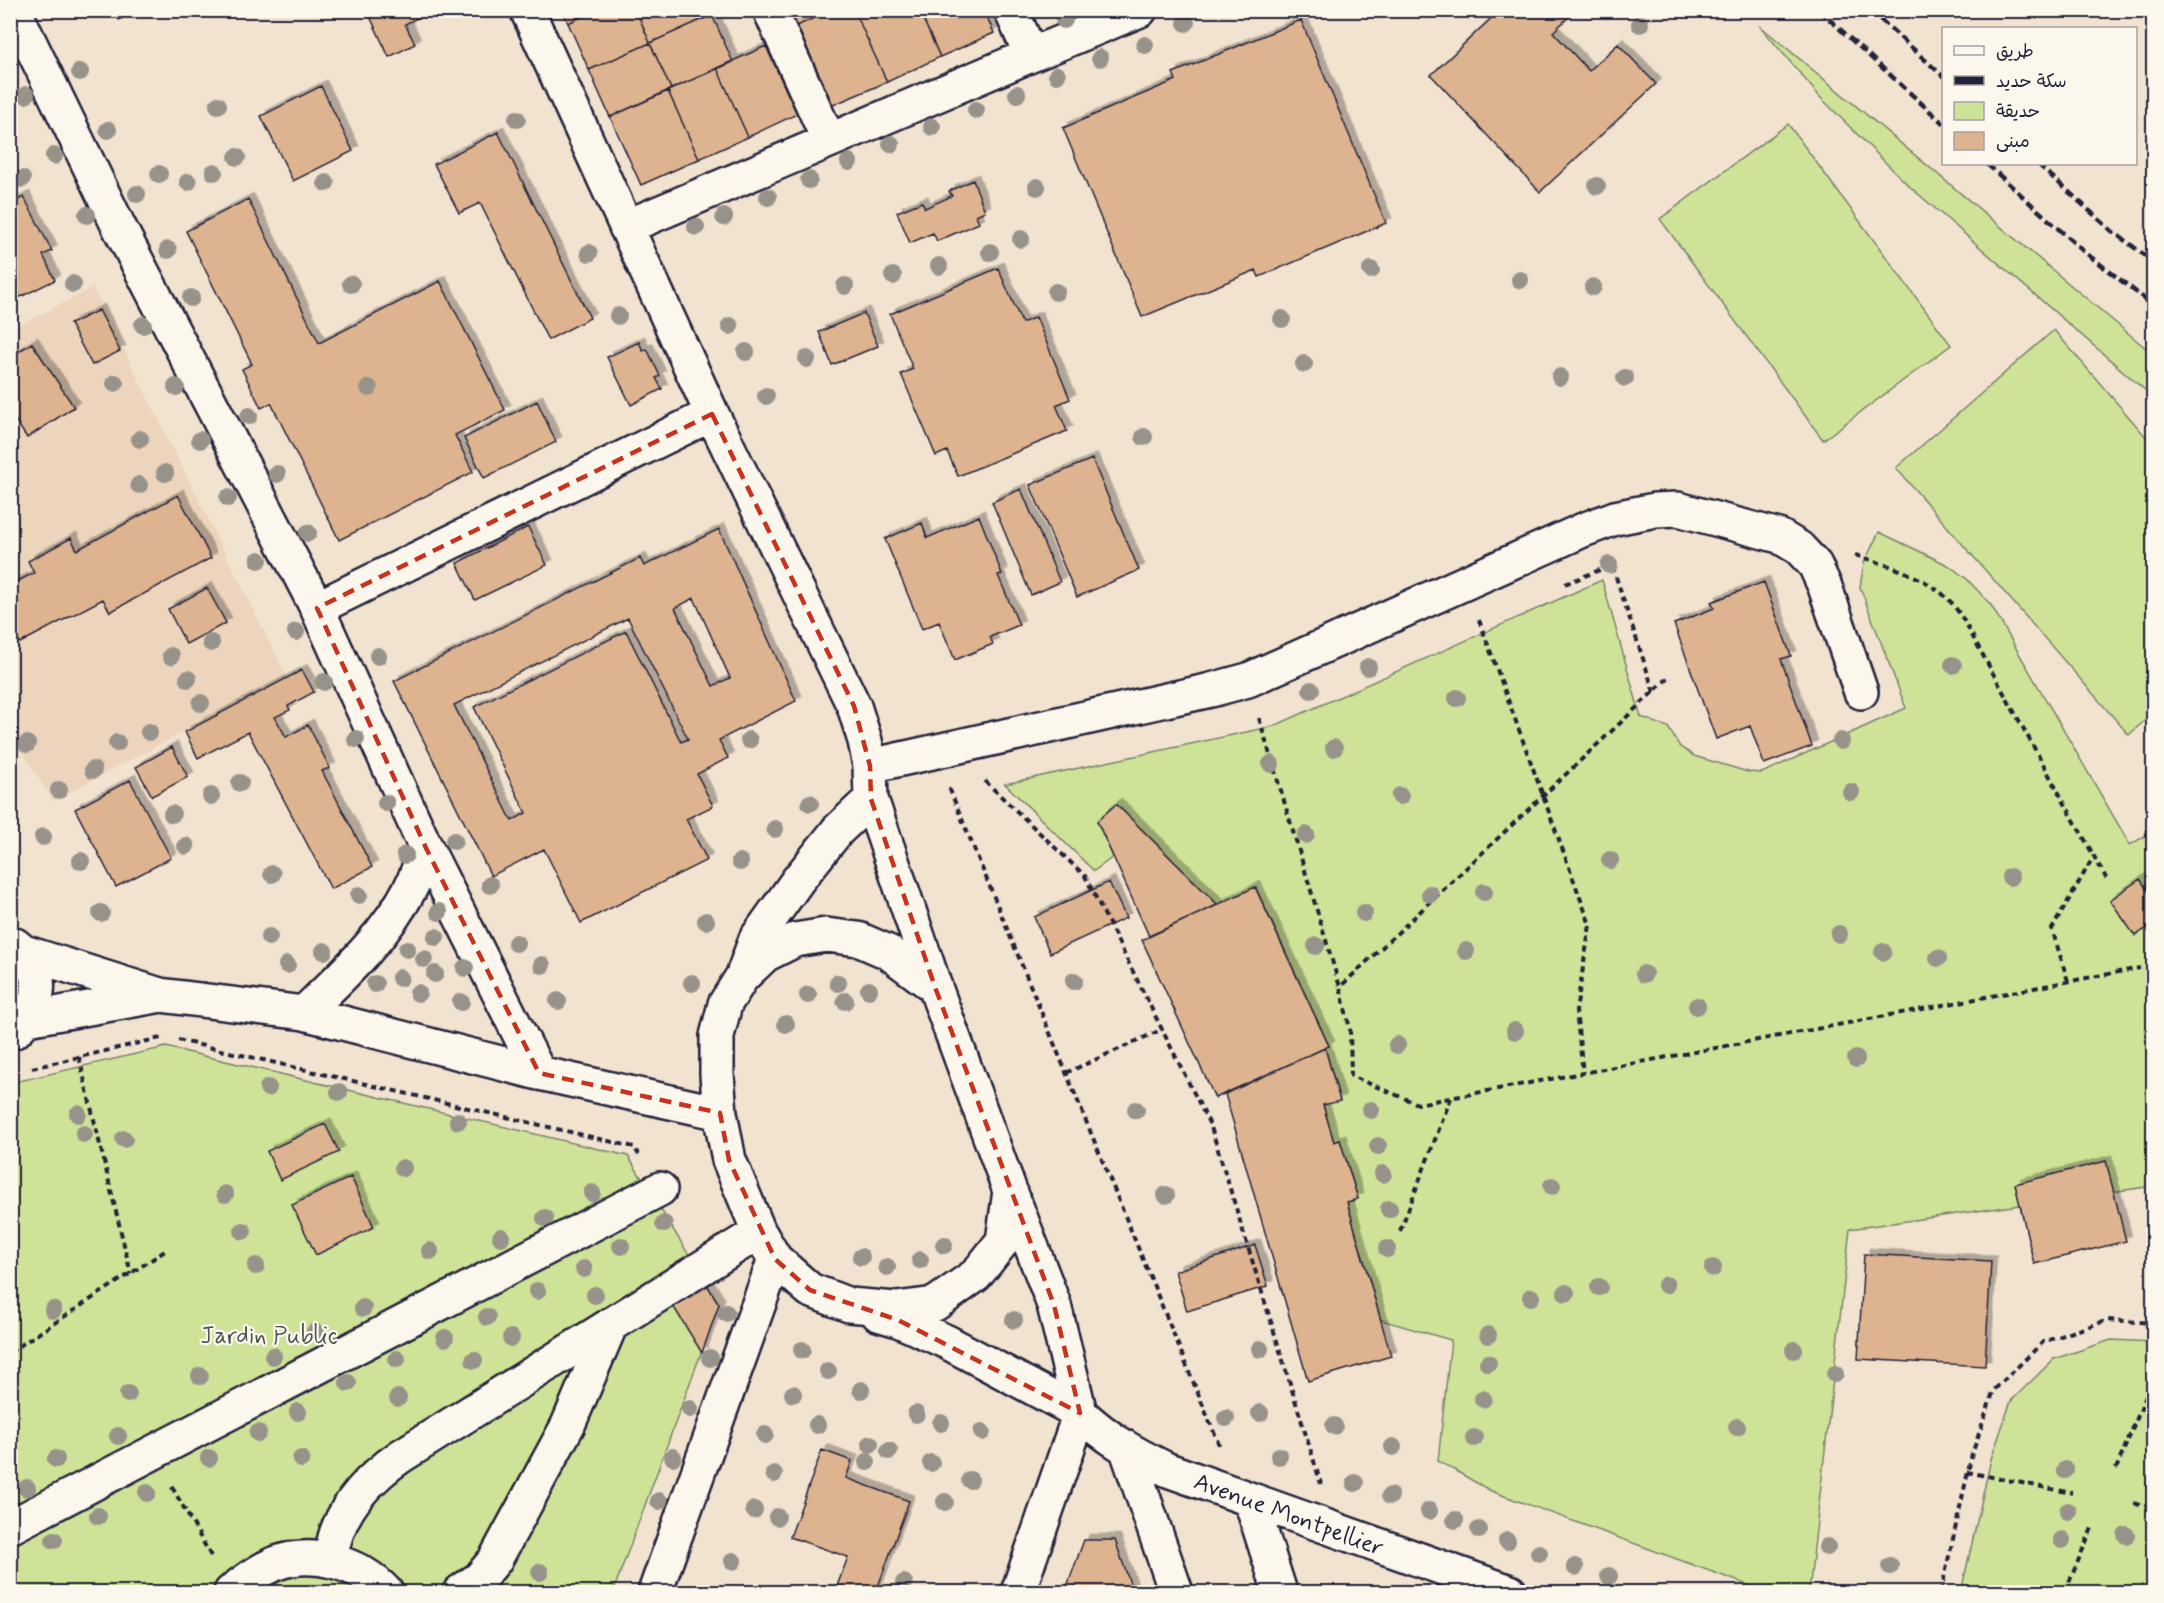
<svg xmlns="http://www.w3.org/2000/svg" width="2164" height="1603" viewBox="0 0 2164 1603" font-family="Mynerve,'Playpen Sans Arabic',sans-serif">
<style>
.built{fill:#ecd5bc}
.green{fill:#cfe398;stroke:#78826a;stroke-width:1.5}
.building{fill:#deb38f;stroke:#22223b;stroke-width:1.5;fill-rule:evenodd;filter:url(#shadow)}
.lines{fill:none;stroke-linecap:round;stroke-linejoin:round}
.minor-casing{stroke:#22223b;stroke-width:38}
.path{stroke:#22223b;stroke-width:4;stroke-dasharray:6 4.5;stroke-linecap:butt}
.minor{stroke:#fbf7ec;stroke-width:33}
.rail{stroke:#22223b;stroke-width:4.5;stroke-dasharray:9 4.5;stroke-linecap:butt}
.tree{fill:#97938b}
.marked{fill:none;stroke:#c8321e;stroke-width:4.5;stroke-dasharray:12 8;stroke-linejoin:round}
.labels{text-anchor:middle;stroke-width:4.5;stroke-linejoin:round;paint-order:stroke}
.park-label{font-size:24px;fill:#4d5252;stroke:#fbf7ec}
.street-label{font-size:24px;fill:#22223b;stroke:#fbf7ec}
</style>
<defs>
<filter id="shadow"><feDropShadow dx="5.5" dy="-5.5" stdDeviation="0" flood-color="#0004"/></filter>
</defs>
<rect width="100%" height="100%" fill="#f2e3d0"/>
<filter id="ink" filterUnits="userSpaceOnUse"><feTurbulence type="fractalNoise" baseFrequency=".0167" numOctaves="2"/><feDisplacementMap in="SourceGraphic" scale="12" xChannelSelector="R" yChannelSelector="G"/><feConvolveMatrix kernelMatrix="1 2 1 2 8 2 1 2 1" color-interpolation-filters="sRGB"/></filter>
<g filter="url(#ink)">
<path class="built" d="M10,122L21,142L11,147H10Z
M93,288L287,677L53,801L11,734V329Z"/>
<path class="green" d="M1759,25L2153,354V397L1909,186L1820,97Z
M1788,124L1951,345L1823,440L1660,219Z
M2054,330L2153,445V713L2129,735L1896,468Z
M1879,532L1948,565L1967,579L1991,605L2130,845L2153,831V1186L1850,1229L1809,1592H1767L1491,1491L1438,1461L1451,1340L1381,1320L1347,1202L1358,1198L1340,1140L1334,1142L1323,1105L1340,1100L1325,1048L1329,1046L1256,888L1218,905L1116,804L1097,822L1113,857L1094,871L1005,784L1274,726L1602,580L1641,717L1668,727L1680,747L1694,756L1748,772L1762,773L1906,708L1860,587L1864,563Z
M166,1047L628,1156L719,1304L613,1592H11L10,1083Z
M2111,1340L2153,1342V1592H1961L1991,1459L2011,1401L2054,1359Z"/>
<path class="building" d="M115,10H137L119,20Z
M367,10H433L405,24L415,44L389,57Z
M562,10H597L568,23Z
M597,10H636L650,43L589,70L568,23Z
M636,10H710L712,15L650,43Z
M790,10H831L797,26Z
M831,10H854L887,82L833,105L797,26Z
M854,10H919L940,57L887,82Z
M919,10H984L994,33L940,57Z
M1041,10H1059L1044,17Z
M1500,10H1576L1553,32L1589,71L1618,44L1656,84L1540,192L1431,75Z
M712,15L733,62L671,89L650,43Z
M1301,20L1386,223L1259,277L1256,270L1142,317L1063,128L1176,80L1173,73Z
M650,43L671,89L610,117L589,70Z
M766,46L797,114L748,137L717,68Z
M717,68L748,137L699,159L668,91Z
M321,86L353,151L293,181L261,116Z
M668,91L699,159L641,185L610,117Z
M498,132L590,318L548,340L480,203L459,213L434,164Z
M973,180L985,211L976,215L979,223L937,241L933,233L910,243L897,212L922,202L925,208L952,196L949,191Z
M24,197L52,251L43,255L55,280L10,302V204Z
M248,199L319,343L440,281L505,410L455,435L473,472L339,540L271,403L261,408L242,369L252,364L186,231Z
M998,268L1022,323L1036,317L1070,399L1056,405L1067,431L958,476L947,451L936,456L901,374L913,369L890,314Z
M99,310L120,351L92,365L70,324Z
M864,313L878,346L832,365L819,332Z
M639,342L643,351L647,349L660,376L656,378L662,389L631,405L607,357Z
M32,343L74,407L27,438L10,412V357Z
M537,401L556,442L484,478L464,438Z
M1092,459L1139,570L1077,597L1030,485Z
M1021,489L1060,582L1031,595L992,502Z
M178,495L211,558L110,612L103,599L20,643L10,624V585L34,573L28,561L71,538L77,550Z
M979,516L1002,574L998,575L1019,625L990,637L993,644L955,660L939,622L922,629L885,539L922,523L927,538Z
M528,527L547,565L475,600L457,563Z
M719,529L796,701L719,740L728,758L697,774L713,806L686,819L707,860L581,923L544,849L491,876L394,681L640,558L644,566ZM694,598L730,678L713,686L675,608ZM628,618L688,739L681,742L626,631L474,707L526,813L512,821L454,705Z
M1764,582L1791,656L1781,659L1812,746L1764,764L1750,726L1716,739L1674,624L1714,608L1711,602Z
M207,588L226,623L186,644L168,609Z
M302,670L314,692L288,706L290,710L275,717L286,737L308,725L330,768L322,771L372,867L331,889L248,732L198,758L185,732Z
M172,747L188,777L152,796L136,767Z
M130,780L171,858L116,887L75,809Z
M1116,804L1218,905L1149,936L1097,821Z
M2140,879L2154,900V923L2135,936L2110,900Z
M1109,882L1126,918L1050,953L1034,917Z
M1255,887L1329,1046L1215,1098L1142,940Z
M1325,1048L1340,1101L1323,1105L1334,1142L1340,1140L1358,1199L1347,1202L1391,1356L1308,1381L1225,1094Z
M325,1124L339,1152L280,1180L267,1151Z
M2106,1161L2126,1241L2034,1264L2015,1184Z
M351,1177L374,1227L316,1255L292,1205Z
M1255,1245L1268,1286L1187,1311L1175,1271Z
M1864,1254L1991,1261L1985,1366L1858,1359Z
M704,1280L719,1304L702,1353L670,1301Z
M822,1450L852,1461L846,1478L909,1501L876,1592H855L837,1586L848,1557L790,1537Z
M1084,1540H1115L1133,1592H1065Z"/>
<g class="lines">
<g class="minor-casing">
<path id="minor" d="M14,10L118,225L317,608L426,848L539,1073
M527,10L712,414L854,706L865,741L870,766L871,799L935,987L1010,1191L1003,1241L976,1275L935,1304L896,1309L849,1305L810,1290L775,1259L759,1232L729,1160L720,1113L717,1074V1036L725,1004L742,977L765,955L795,940L826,935L858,939L888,952L935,987
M770,10L829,141
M1011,10L1031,55
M626,227L1031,55L1140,10
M317,608L712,414
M870,766L1211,690L1248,680L1583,530L1615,518L1655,510L1678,509L1779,536L1799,548L1815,565L1825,587L1861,692
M15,945C47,970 43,1005 15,1031
M24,952L160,995L304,1013L539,1073L720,1113
M744,972L756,939L798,880L838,830L871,799
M304,1013C344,974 385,937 411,887C417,875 421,861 426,848
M27,1019L156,996
M1011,1193L1054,1305L1080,1413L1018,1592
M878,1314L898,1320L947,1342L1080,1413C1109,1440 1133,1453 1168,1470L1510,1592
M1127,1450L1176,1592
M1251,1501L1280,1592
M10,1527L660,1189
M329,1560C332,1550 334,1539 338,1529C350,1498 375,1474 401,1456L759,1232
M231,1592C244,1581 258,1571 274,1564C313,1549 359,1563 386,1592
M460,1592L480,1578L495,1560L568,1425L611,1324
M655,1592L775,1259"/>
</g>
<path class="path" d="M1855,555C1887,565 1924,575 1949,600C1954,605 1959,613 1963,619L2106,878
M1565,584L1612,565L1654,692
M1479,620L1590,925L1576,1011L1583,1073
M1668,678L1340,987L1350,1029L1351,1076L1418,1104L2140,968
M1259,718L1340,987
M985,781L1085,876L1211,1127L1321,1484
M951,789L950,790L1220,1447
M2068,981L2052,929L2094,856
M178,1040L634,1147L639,1155
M79,1057L131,1274
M32,1068L165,1037
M1066,1073L1163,1029
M1400,1231L1451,1098
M10,1352L168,1249
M2116,1469L2154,1377
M1967,1472L2072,1493
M172,1487L211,1556
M2134,1504L2154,1507
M1941,1592L1972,1454L1994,1390L2043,1342L2108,1320L2154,1323
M2065,1592L2092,1528"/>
<use href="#minor" class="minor"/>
<path class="rail" d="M1819,10L1944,124
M1870,10L1944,77
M1987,164L2083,251L2154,306
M2038,164L2112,231L2154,262"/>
</g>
<g class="tree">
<circle cx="1064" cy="20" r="9"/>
<circle cx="1186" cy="23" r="9"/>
<circle cx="1640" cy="24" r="9"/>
<circle cx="1145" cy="45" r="9"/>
<circle cx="1100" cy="58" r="9"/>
<circle cx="80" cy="72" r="9"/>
<circle cx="1057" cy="75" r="9"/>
<circle cx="1017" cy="94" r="9"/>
<circle cx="26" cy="95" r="9"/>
<circle cx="218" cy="105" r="9"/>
<circle cx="976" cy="110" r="9"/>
<circle cx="517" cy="119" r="9"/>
<circle cx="932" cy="127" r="9"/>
<circle cx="108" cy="130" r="9"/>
<circle cx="891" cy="144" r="9"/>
<circle cx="54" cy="156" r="9"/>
<circle cx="237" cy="157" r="9"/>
<circle cx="849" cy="162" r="9"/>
<circle cx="214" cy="172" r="9"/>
<circle cx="159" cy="174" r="9"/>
<circle cx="22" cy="179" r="9"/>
<circle cx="809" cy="180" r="9"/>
<circle cx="188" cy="182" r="9"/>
<circle cx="326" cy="183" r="9"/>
<circle cx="1597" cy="186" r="9"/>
<circle cx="1037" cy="187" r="9"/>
<circle cx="137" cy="194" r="9"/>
<circle cx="768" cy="197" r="9"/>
<circle cx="87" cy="215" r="9"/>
<circle cx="724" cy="217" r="9"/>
<circle cx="696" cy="227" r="9"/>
<circle cx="1021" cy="239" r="9"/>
<circle cx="168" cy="250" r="9"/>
<circle cx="990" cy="252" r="9"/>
<circle cx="589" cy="253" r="9"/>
<circle cx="939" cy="266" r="9"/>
<circle cx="1371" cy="270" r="9"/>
<circle cx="893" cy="276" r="9"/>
<circle cx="1520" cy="280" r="9"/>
<circle cx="73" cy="284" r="9"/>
<circle cx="351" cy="284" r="9"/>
<circle cx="845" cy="286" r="9"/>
<circle cx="1593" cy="287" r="9"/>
<circle cx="1056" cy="292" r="9"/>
<circle cx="191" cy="298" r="9"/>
<circle cx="618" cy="316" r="9"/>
<circle cx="1282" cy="319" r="9"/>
<circle cx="143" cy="325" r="9"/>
<circle cx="730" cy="326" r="9"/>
<circle cx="746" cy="352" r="9"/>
<circle cx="807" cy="359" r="9"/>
<circle cx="1304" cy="364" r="9"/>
<circle cx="1560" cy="377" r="9"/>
<circle cx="1625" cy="378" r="9"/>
<circle cx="115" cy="383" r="9"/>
<circle cx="176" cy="387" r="9"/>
<circle cx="369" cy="388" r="9"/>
<circle cx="766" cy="396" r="9"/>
<circle cx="249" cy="416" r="9"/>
<circle cx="1144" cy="437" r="9"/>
<circle cx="140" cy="439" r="9"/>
<circle cx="200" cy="440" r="9"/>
<circle cx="165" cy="473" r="9"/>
<circle cx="277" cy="474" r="9"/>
<circle cx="139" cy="485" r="9"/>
<circle cx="228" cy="498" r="9"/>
<circle cx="308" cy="533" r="9"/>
<circle cx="259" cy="560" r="9"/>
<circle cx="1609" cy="565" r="9"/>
<circle cx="296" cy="632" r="9"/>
<circle cx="211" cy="643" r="9"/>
<circle cx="171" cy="656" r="9"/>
<circle cx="378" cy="656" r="9"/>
<circle cx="1953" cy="665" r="9"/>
<circle cx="1368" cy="667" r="9"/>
<circle cx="188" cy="679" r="9"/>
<circle cx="324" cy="682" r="9"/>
<circle cx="1311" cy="690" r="9"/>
<circle cx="1457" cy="698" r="9"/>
<circle cx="201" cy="703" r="9"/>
<circle cx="149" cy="732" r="9"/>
<circle cx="356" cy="739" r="9"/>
<circle cx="749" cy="740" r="9"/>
<circle cx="1841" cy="741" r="9"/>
<circle cx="117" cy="743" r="9"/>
<circle cx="27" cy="744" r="9"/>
<circle cx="1334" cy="748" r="9"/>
<circle cx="1271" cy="764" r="9"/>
<circle cx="93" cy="770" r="9"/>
<circle cx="240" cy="783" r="9"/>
<circle cx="59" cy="790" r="9"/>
<circle cx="1851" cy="792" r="9"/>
<circle cx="211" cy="796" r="9"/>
<circle cx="1400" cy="796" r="9"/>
<circle cx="386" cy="803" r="9"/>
<circle cx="810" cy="803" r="9"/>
<circle cx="172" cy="814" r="9"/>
<circle cx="775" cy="829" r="9"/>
<circle cx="1306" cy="835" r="9"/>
<circle cx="43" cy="837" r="9"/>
<circle cx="454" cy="841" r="9"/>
<circle cx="186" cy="846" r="9"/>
<circle cx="405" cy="855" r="9"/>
<circle cx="1610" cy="860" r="9"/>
<circle cx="81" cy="861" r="9"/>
<circle cx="740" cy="862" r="9"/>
<circle cx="272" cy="874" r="9"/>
<circle cx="2010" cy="877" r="9"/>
<circle cx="490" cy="885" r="9"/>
<circle cx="1484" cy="892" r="9"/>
<circle cx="1430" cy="894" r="9"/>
<circle cx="359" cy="895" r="9"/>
<circle cx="439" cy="912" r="9"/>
<circle cx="101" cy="913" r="9"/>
<circle cx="1364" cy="913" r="9"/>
<circle cx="706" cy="921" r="9"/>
<circle cx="1839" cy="934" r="9"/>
<circle cx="269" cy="937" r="9"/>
<circle cx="436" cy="937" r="9"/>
<circle cx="516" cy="943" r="9"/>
<circle cx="1316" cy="946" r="9"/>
<circle cx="407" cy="949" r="9"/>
<circle cx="324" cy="951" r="9"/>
<circle cx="1466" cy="951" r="9"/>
<circle cx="1883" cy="952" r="9"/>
<circle cx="1938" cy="958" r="9"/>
<circle cx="424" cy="959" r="9"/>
<circle cx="287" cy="965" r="9"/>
<circle cx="542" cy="965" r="9"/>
<circle cx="465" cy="968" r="9"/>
<circle cx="435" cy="974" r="9"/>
<circle cx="1644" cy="974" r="9"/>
<circle cx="400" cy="978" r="9"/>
<circle cx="1074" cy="981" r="9"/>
<circle cx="692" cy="983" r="9"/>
<circle cx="838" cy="983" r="9"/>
<circle cx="375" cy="984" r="9"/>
<circle cx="869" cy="990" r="9"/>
<circle cx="418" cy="993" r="9"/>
<circle cx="808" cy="995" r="9"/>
<circle cx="558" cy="1001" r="9"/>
<circle cx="845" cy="1001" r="9"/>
<circle cx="461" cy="1002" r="9"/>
<circle cx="1697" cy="1006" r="9"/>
<circle cx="786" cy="1024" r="9"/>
<circle cx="1515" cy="1031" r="9"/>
<circle cx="1397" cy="1045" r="9"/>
<circle cx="1856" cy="1059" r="9"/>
<circle cx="268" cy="1088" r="9"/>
<circle cx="339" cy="1092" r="9"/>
<circle cx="1136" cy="1110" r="9"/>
<circle cx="1371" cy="1110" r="9"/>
<circle cx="78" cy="1114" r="9"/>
<circle cx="458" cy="1121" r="9"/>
<circle cx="84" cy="1134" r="9"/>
<circle cx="124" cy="1139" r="9"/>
<circle cx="1378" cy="1146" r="9"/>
<circle cx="403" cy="1168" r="9"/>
<circle cx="1383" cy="1174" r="9"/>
<circle cx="1552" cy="1186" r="9"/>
<circle cx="592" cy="1193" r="9"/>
<circle cx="225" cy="1194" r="9"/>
<circle cx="1166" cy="1195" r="9"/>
<circle cx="1389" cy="1209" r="9"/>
<circle cx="545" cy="1218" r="9"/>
<circle cx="664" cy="1224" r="9"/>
<circle cx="243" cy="1231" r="9"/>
<circle cx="501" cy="1237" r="9"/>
<circle cx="944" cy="1245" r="9"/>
<circle cx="621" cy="1246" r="9"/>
<circle cx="1387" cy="1249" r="9"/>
<circle cx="430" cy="1251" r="9"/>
<circle cx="861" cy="1257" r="9"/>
<circle cx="920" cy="1260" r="9"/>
<circle cx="256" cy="1266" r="9"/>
<circle cx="887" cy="1267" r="9"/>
<circle cx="1713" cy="1268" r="9"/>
<circle cx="584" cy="1269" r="9"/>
<circle cx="1666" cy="1285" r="9"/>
<circle cx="1599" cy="1287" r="9"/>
<circle cx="537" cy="1291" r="9"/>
<circle cx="1566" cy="1293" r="9"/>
<circle cx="595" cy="1295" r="9"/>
<circle cx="1531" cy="1297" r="9"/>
<circle cx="363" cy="1308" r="9"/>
<circle cx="53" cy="1310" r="9"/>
<circle cx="726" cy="1313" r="9"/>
<circle cx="487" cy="1317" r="9"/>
<circle cx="1014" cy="1320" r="9"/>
<circle cx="315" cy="1332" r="9"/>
<circle cx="1488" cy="1335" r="9"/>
<circle cx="445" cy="1338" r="9"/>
<circle cx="511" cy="1338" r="9"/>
<circle cx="1260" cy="1349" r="9"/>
<circle cx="802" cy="1350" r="9"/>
<circle cx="1794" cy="1350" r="9"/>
<circle cx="273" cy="1356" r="9"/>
<circle cx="710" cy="1358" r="9"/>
<circle cx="397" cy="1359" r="9"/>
<circle cx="474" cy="1360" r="9"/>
<circle cx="1488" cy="1363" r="9"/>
<circle cx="828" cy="1371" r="9"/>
<circle cx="1835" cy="1374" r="9"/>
<circle cx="200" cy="1376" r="9"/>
<circle cx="348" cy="1383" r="9"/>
<circle cx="861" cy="1390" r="9"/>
<circle cx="128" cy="1394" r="9"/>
<circle cx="793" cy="1394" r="9"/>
<circle cx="398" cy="1398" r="9"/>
<circle cx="1483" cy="1399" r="9"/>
<circle cx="690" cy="1409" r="9"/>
<circle cx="298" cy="1412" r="9"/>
<circle cx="1260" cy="1413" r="9"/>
<circle cx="916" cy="1414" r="9"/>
<circle cx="1226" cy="1418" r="9"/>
<circle cx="941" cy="1423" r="9"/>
<circle cx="817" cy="1425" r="9"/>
<circle cx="1334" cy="1426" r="9"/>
<circle cx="1737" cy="1427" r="9"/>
<circle cx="982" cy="1432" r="9"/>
<circle cx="258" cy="1433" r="9"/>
<circle cx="765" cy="1435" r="9"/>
<circle cx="118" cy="1436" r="9"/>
<circle cx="1474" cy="1438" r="9"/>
<circle cx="870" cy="1444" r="9"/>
<circle cx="1393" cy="1447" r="9"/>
<circle cx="889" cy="1451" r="9"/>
<circle cx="1279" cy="1456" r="9"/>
<circle cx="673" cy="1457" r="9"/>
<circle cx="209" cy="1458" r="9"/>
<circle cx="56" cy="1459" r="9"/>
<circle cx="301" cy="1459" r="9"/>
<circle cx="867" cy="1462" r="9"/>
<circle cx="931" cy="1463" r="9"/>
<circle cx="2065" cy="1470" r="9"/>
<circle cx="774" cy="1474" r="9"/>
<circle cx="970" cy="1480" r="9"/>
<circle cx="1355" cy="1483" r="9"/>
<circle cx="27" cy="1488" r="9"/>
<circle cx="147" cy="1493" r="9"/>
<circle cx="1390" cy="1496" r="9"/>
<circle cx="659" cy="1501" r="9"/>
<circle cx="945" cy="1502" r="9"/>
<circle cx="754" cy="1510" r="9"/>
<circle cx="1429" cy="1511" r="9"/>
<circle cx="2068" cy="1511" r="9"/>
<circle cx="98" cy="1516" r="9"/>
<circle cx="777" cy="1517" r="9"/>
<circle cx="1455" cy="1520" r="9"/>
<circle cx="1479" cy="1530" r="9"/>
<circle cx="2126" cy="1535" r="9"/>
<circle cx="54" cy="1540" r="9"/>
<circle cx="2062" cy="1540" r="9"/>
<circle cx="1507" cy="1541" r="9"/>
<circle cx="1827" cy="1547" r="9"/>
<circle cx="1539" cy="1553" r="9"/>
<circle cx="733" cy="1561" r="9"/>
<circle cx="1890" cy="1566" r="9"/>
<circle cx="1575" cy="1567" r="9"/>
<circle cx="540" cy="1572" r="9"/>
<circle cx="1609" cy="1576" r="9"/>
<circle cx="904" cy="1583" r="9"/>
</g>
</g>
<path class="marked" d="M712,414L854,706L870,766L871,799L935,987L1054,1305L1080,1413L898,1320L810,1290L775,1259L729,1160L720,1113L539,1073L426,848L317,608Z"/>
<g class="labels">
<g class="park-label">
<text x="269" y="1343">Jardin Public</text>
</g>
<g class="street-label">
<text transform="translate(1289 1514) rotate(20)" y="8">Avenue Montpellier</text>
</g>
</g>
<rect width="2164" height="1603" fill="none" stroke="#fbf7ec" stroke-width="36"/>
<rect x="18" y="18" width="2128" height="1567" fill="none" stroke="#22223b" stroke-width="2" filter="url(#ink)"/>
<rect x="1942" y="27" width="195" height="138" fill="#fbf7ec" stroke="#a4a2a5" stroke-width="1.5"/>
<rect x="1954" y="46" width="30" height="9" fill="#fbf7ec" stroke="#a4a2a5" stroke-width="1.5"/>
<text x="1996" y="57" font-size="18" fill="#22223b">طريق</text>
<rect x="1954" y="76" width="30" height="9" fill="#22223b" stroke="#a4a2a5" stroke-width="1.5"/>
<text x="1996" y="87" font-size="18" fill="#22223b">سكة حديد</text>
<rect x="1954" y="102" width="30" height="18" fill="#cfe398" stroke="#a4a2a5" stroke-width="1.5"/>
<text x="1996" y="117" font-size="18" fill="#22223b">حديقة</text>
<rect x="1954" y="132" width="30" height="18" fill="#deb38f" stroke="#a4a2a5" stroke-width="1.5"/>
<text x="1996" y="147" font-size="18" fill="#22223b">مبنى</text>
</svg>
